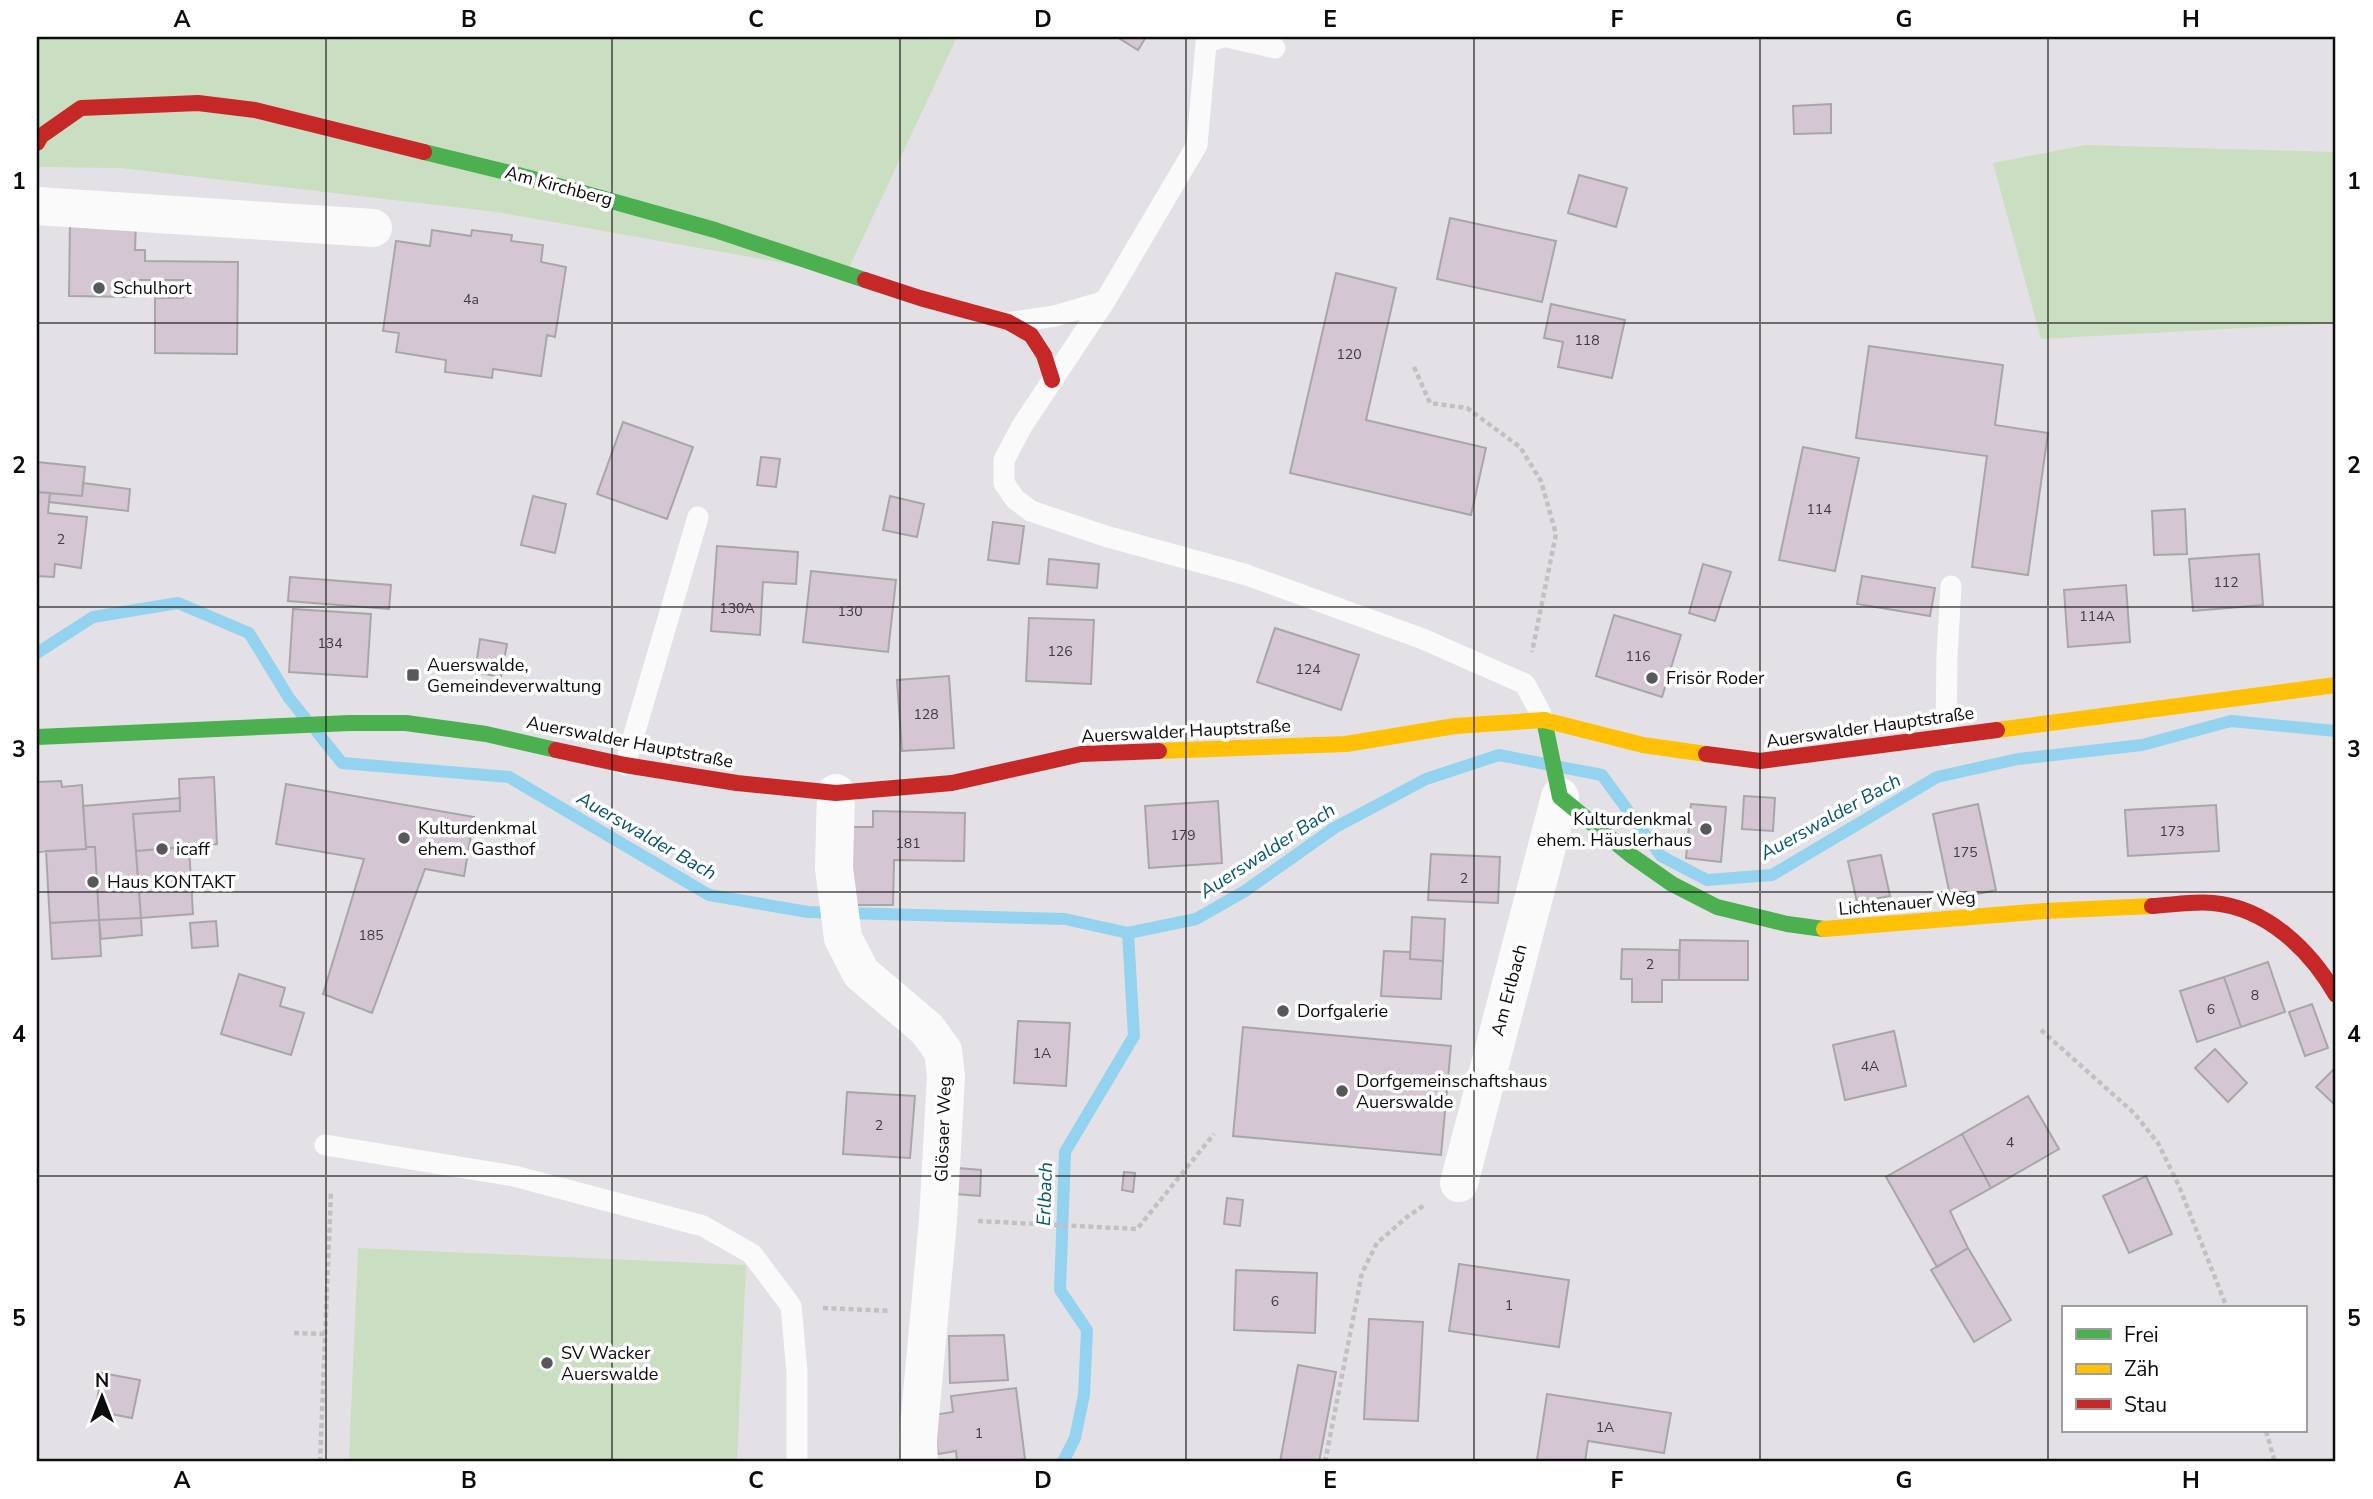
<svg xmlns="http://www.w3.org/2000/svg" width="2373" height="1499" viewBox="0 0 2373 1499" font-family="'Nunito Sans',sans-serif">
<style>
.green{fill:#cadec2}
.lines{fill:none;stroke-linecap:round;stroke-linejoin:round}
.stream{stroke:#94d3f0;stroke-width:12}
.building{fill:#d4c6d2;stroke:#a8a6a8;stroke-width:2}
.path{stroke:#c2c0c2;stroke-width:4.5;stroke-dasharray:5 3.5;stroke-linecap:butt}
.lane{stroke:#fbfafb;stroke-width:21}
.street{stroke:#fbfafb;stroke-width:38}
.fast{stroke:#4caf50;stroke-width:16}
.slow{stroke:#ffc107;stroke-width:16}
.jam{stroke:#c62828;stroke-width:16}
.grid{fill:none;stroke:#0d0c0d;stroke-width:2;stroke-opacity:0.55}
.poi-dot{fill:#585759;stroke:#fff;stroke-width:2.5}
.labels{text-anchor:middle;stroke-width:7;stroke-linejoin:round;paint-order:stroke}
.number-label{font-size:14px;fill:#3f3a3e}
.street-label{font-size:18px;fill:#0d0c0d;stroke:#fff}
.poi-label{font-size:18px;fill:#0d0c0d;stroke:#fff;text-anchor:start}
.water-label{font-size:19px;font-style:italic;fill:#05546f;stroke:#fff}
.neatline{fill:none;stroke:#0d0c0d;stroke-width:2.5}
.grid-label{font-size:23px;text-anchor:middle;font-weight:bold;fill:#0d0c0d}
</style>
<rect width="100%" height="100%" fill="#e3e1e5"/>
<path class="green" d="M37,37H957L846,274L497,212L120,168L37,167Z
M2086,145L2336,152V323L2041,339L1993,163Z
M358,1248L746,1265L737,1462H349Z"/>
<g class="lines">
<path class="stream" d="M37,653L93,617L178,603L249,633L289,698L305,718
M317,732L342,763L509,777L709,895L808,912L1065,919L1128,933L1196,919L1245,891L1334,828L1426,779L1499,755L1602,775L1661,856L1707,880L1772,875L1937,777L2018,759L2142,745L2231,721L2336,731
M1063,1462L1075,1438L1084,1395L1087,1330L1060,1290L1065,1152L1134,1036L1128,933"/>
</g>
<path class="building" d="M1117,37H1146L1138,50Z
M1831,104V133L1794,134L1793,106Z
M1579,175L1627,188L1616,227L1568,213Z
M1450,218L1556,241L1542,302L1437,279Z
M70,221L136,222L135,250H145V261L238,262L237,354L155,353V298H183V280H130V297L69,296Z
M432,230L471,236L472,230L512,235L511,241L543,245L541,262L566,267L555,337L547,335L541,376L493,369L492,378L445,372L446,360L396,352L399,333L383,331L396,241L430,246Z
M1336,273L1396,288L1366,420L1486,448L1471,515L1290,473Z
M1551,304L1625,320L1612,378L1558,367L1563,342L1544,338Z
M1869,346L2003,365L1995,425L2048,433L2028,575L1972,567L1987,456L1856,438Z
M623,422L693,447L667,519L597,494Z
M1803,447L1859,458L1835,571L1779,560Z
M761,457L780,459L776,487L757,485Z
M37,462L85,467L82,496L37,492Z
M83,483L130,489L128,511L49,502L50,493L82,496Z
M37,492L50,493L48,513L87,517L81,568L55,564L54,577L37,576Z
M533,496L566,504L555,553L521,545Z
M890,496L924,504L917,537L883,530Z
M2185,509L2187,554L2154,555L2152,511Z
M993,522L1024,526L1019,564L988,560Z
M717,546L798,552L796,584L763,582L760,635L711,631Z
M2259,554L2263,605L2193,611L2189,559Z
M1049,559L1099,564L1097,588L1047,584Z
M1703,564L1731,572L1715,621L1689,613Z
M811,571L896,580L888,652L803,642Z
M1862,576L1935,588L1930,616L1857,604Z
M290,577L391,585L389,609L288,601Z
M2126,585L2130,642L2068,647L2064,590Z
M293,609L371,614L367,677L289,672Z
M1614,615L1681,635L1662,697L1596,676Z
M1029,618L1094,620L1091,684L1026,681Z
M1275,628L1359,655L1341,710L1257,682Z
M480,639L507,644L501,677L475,672Z
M949,676L954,748L902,751L897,680Z
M214,777L217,844L136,851L133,814L180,811L179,779Z
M61,781L62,787L82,785L86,849L37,852V782Z
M286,784L474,817L464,876L425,869L372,1013L323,994L364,859L276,844Z
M1744,796L1775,798L1773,831L1742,829Z
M180,798V811L133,814L141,918L99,920L95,847H86L83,806Z
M1218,801L1222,863L1149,868L1145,806Z
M1691,804L1726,807L1721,862L1686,858Z
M1978,804L1996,890L1951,900L1933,814Z
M2216,805L2219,851L2128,856L2125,810Z
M873,811L965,813L964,861L894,860L893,905H851L852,827H873Z
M86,847H95L99,920L50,923L46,851L86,849Z
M189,847L193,914L141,918L136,851Z
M1431,854L1500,857L1498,903L1428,900Z
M1881,855L1890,896L1857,902L1848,861Z
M1412,917L1445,919L1443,961L1410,959Z
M141,918L142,935L101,939L99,920Z
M99,920L101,956L52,959L50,923Z
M216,921L218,946L192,948L190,923Z
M1680,940L1748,941V980H1679Z
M1622,949L1679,950V980H1662V1002H1632V979H1621Z
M1384,951L1410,952V959L1443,961L1441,999L1381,996Z
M2268,962L2285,1012L2241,1027L2224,977Z
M239,974L285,988L280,1006L304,1013L291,1055L221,1034Z
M2224,977L2241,1027L2197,1042L2180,991Z
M2312,1004L2328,1048L2305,1056L2289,1012Z
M1018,1021L1070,1023L1066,1086L1014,1083Z
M1243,1027L1451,1046L1441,1155L1233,1136Z
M1894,1031L1906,1086L1845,1100L1833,1045Z
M2215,1049L2247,1083L2228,1102L2195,1068Z
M2335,1068L2336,1069V1106L2316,1087Z
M847,1092L915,1096L910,1158L843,1154Z
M2028,1096L2059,1149L1991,1188L1962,1134Z
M1962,1134L1991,1188L1950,1211L1968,1248L1937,1267L1886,1177Z
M958,1168L981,1170L980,1196L956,1194Z
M1124,1172L1135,1173L1133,1192L1122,1190Z
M2146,1176L2172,1234L2129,1253L2103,1196Z
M1227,1198L1243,1200L1240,1226L1224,1224Z
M1968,1248L2011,1320L1974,1342L1931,1270Z
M1459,1264L1569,1280L1559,1347L1449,1331Z
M1236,1270L1317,1273L1315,1333L1234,1330Z
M1369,1319L1423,1322L1418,1421L1364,1419Z
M1004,1335L1008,1380L950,1383L949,1336Z
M1298,1365L1336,1372L1319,1462H1280Z
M102,1373L140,1380L132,1418L95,1411Z
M1016,1388L1025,1459L1000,1462H957L956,1451L938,1454L933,1415L953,1412L951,1396Z
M1547,1394L1671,1413L1664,1453L1588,1441L1585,1462H1554L1537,1460Z"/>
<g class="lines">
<path class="path" d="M1414,367L1430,403L1467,408L1520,447L1541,481L1556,534L1532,652
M2041,1030L2134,1113L2158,1143L2179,1186L2227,1308
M978,1221L1137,1229L1214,1134
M823,1308L891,1311
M294,1333L325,1334
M2266,1431L2275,1462
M320,1462L331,1192
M1325,1462L1362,1273L1377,1243L1407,1217L1426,1204"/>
<path class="lane" d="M1222,37L1206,43L1197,145L1105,301L1022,426L1004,460V483L1015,499L1031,511L1105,536L1247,575L1423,639L1525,684L1544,720
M1227,37L1275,48
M1013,322L1055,316L1105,301
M1946,737L1947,656L1951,586
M625,765L698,517
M325,1145L514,1176L703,1226L752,1254L791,1306L797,1372V1462"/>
<path class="street" d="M37,206L373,228
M836,793L834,868L843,938L861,973L927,1029L943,1051L946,1076L938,1220L918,1438L919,1462
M1459,1183L1560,797"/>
<path class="fast" d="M424,152L526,177L715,230L865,280
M1544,720L1560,797L1632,856L1672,884L1717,907L1787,924L1824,929
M37,737L350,723H406L486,734L556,750"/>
<path class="slow" d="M1997,730L2336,685
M1159,751L1346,744L1455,726L1544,720L1643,745L1706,754
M1824,929L2045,911L2152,906"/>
<path class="jam" d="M37,143L41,136L81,108L198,103L255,110L424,152
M865,280L920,298L1008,322L1031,335L1044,355L1052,380
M556,750L625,765L737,783L836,793L952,783L1081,754L1159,751
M1706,754L1760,761L1997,730
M2152,906C2172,905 2194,901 2213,903C2267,908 2310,950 2336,995"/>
</g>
<path class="grid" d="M326,37V1462M612,37V1462M900,37V1462M1186,37V1462M1474,37V1462M1760,37V1462M2048,37V1462M37,323H2336M37,607H2336M37,892H2336M37,1176H2336"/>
<g class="poi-dot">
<circle cx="99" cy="288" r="7"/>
<rect x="406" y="668" width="14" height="14" rx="3.5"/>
<circle cx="1652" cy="678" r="7"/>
<circle cx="1706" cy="829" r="7"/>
<circle cx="404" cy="838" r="7"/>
<circle cx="162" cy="849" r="7"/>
<circle cx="93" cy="882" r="7"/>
<circle cx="1283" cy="1011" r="7"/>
<circle cx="1342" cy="1091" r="7"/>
<circle cx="547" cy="1363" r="7"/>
</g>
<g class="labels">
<g class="number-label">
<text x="471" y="304">4a</text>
<text x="1587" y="345">118</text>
<text x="1349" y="359">120</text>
<text x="1819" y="514">114</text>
<text x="61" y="544">2</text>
<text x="2226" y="587">112</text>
<text x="737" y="613">130A</text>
<text x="850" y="616">130</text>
<text x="2097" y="621">114A</text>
<text x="330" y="648">134</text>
<text x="1060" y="656">126</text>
<text x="1638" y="661">116</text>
<text x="1308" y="674">124</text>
<text x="926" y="719">128</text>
<text x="2172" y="836">173</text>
<text x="1183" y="840">179</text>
<text x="908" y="848">181</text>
<text x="1965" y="857">175</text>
<text x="1464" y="883">2</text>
<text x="371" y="940">185</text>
<text x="1650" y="969">2</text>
<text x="2255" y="1000">8</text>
<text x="2211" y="1014">6</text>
<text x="1042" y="1058">1A</text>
<text x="1870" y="1071">4A</text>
<text x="879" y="1130">2</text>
<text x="2010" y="1147">4</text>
<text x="1275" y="1306">6</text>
<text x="1509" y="1310">1</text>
<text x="1605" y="1432">1A</text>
<text x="979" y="1438">1</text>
</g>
<g class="street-label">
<text transform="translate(559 186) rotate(15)" y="6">Am Kirchberg</text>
<text transform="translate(1870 727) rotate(-8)" y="6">Auerswalder Hauptstraße</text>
<text transform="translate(1186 731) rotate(-3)" y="6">Auerswalder Hauptstraße</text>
<text transform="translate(630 742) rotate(11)" y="6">Auerswalder Hauptstraße</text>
<text transform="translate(1907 903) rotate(-5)" y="6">Lichtenauer Weg</text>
<text transform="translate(1509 990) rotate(-75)" y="6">Am Erlbach</text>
<text transform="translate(943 1129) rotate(-88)" y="6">Glösaer Weg</text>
</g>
<g class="poi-label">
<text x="113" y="294">Schulhort</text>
<text x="427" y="671">Auerswalde,<tspan x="427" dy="21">Gemeindeverwaltung</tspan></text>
<text x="1666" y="684">Frisör Roder</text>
<text x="1692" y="825" text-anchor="end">Kulturdenkmal<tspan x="1692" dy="21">ehem. Häuslerhaus</tspan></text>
<text x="418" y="834">Kulturdenkmal<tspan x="418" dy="21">ehem. Gasthof</tspan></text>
<text x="176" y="855">icaff</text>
<text x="107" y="888">Haus KONTAKT</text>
<text x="1297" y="1017">Dorfgalerie</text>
<text x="1356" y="1087">Dorfgemeinschaftshaus<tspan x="1356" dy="21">Auerswalde</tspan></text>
<text x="561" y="1359">SV Wacker<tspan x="561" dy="21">Auerswalde</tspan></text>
</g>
<g class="water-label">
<text transform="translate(1830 816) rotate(-29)" y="7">Auerswalder Bach</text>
<text transform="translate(647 835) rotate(30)" y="7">Auerswalder Bach</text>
<text transform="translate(1267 850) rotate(-33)" y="7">Auerswalder Bach</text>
<text transform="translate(1044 1194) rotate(-88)" y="7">Erlbach</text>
</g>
</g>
<rect width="2373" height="1499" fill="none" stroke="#ffffff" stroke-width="77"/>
<rect x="2062" y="1306" width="245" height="126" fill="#ffffff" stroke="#9e9e9e" stroke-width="2"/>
<rect x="2076" y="1329" width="35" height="10" fill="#4caf50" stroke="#9e9e9e" stroke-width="2"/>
<text x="2124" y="1342" font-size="21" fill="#0d0c0d">Frei</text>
<rect x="2076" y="1364" width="35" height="10" fill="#ffc107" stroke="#9e9e9e" stroke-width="2"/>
<text x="2124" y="1376" font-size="21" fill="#0d0c0d">Zäh</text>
<rect x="2076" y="1399" width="35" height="10" fill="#c62828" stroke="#9e9e9e" stroke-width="2"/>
<text x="2124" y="1412" font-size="21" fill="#0d0c0d">Stau</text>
<g transform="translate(102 1397)" stroke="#ffffff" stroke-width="5" paint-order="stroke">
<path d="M0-5L12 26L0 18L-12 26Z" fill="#0d0c0d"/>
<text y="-10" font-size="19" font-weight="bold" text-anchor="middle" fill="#0d0c0d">N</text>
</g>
<rect x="38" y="38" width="2296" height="1422" class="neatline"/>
<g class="grid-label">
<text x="182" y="27">A</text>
<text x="469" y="27">B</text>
<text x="756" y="27">C</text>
<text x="1043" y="27">D</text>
<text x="1330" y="27">E</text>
<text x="1617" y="27">F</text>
<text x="1904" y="27">G</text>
<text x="2191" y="27">H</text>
<text x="19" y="189">1</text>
<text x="2354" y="189">1</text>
<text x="19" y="473">2</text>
<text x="2354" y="473">2</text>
<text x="19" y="757">3</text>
<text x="2354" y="757">3</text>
<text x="19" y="1042">4</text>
<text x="2354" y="1042">4</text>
<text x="19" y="1326">5</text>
<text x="2354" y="1326">5</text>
<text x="182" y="1488">A</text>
<text x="469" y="1488">B</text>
<text x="756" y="1488">C</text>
<text x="1043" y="1488">D</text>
<text x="1330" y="1488">E</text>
<text x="1617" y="1488">F</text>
<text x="1904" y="1488">G</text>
<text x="2191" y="1488">H</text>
</g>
</svg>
